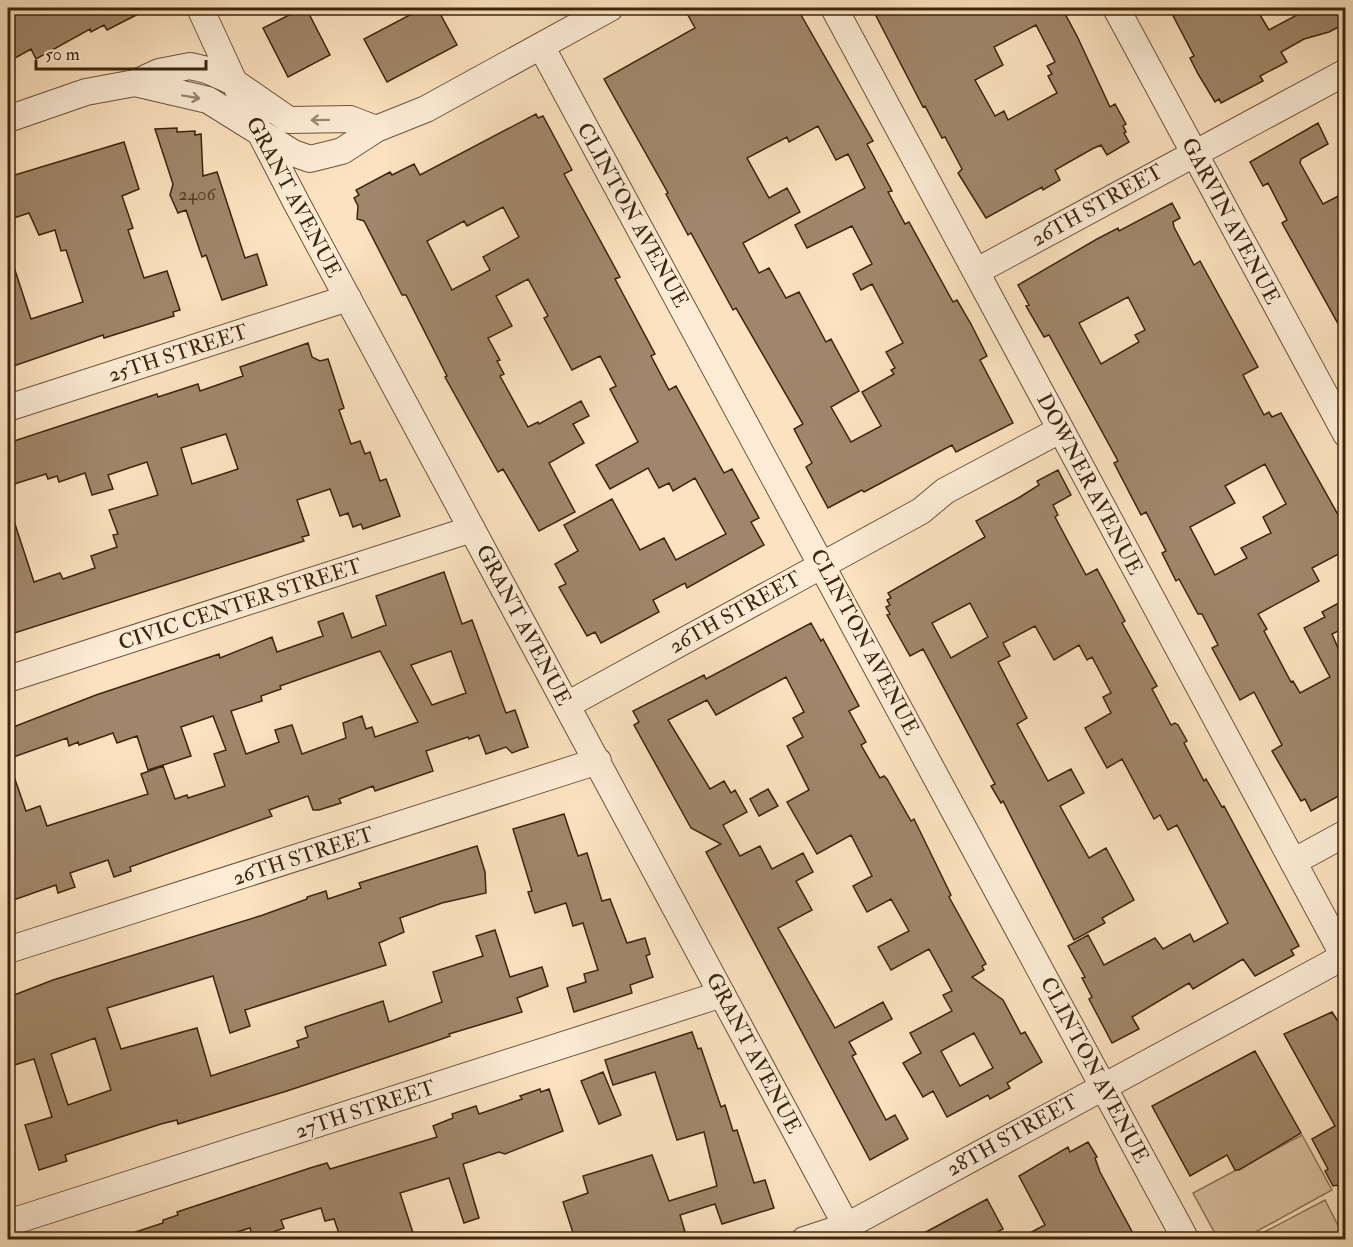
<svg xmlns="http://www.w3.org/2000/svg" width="1353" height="1247" viewBox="0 0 1353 1247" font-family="'IM FELL Double Pica',serif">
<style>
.pitch{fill:#dbc2a2;stroke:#8c7458;stroke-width:1.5}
.building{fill:#a0876b;stroke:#3d250e;stroke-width:1.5;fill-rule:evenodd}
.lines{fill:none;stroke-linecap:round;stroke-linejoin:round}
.minor-casing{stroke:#6c543a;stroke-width:28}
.minor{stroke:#fcecd6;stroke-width:26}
.oneway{stroke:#9c8872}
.labels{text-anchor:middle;stroke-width:4.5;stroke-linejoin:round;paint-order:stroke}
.number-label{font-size:18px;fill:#563e25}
.street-label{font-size:21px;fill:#3d250e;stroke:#fcecd6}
</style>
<rect width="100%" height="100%" fill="#fbe2c0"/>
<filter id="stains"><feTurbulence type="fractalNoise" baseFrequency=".00333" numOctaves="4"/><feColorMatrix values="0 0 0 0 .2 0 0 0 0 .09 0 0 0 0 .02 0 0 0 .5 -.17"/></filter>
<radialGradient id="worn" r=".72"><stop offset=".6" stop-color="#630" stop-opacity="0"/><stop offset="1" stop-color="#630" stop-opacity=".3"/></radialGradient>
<path class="pitch" d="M1302,1135L1332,1190L1241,1240L1218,1239L1193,1193Z
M1325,1200L1345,1239H1251Z"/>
<path class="building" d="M8,8H150L107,30L104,25L91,32L90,29L36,59L31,49L8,62Z
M303,8H306L330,55L288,77L263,28Z
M423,8H437L457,45L387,82L364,39Z
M684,8H797L873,141L867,144L892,191L888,192L905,224L909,222L953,302L957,300L971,324L987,356L980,360L1013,423L956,452L952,445L864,492L862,490L828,508L806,467L812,463L794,429L803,424L736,308L733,310L691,233L688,235L666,194L668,193L604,79L695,28ZM818,126L836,160L848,154L865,188L795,225L807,248L852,226L872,264L853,274L861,290L872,284L903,343L886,352L895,368L891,370L894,374L862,392L881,426L851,442L831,407L859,391L831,339L826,342L799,292L786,298L769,268L759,273L743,243L800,212L787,188L769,198L747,158L787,137L789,142Z
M872,8H1069L1061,12H1064L1077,36L1110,107L1115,104L1126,124L1123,126L1126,132L1124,133L1129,142L1107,155L1101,145L1092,149L1055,170L1060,180L1043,190L1042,187L986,218L958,173L962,169L945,137L942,138L925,106L923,107ZM1036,25L1055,62L1047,66L1052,74L1048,76L1057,93L1008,120L1004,111L995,116L975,80L1003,65L994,47Z
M1169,8H1256L1269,30L1310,8H1346V23L1329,32L1304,39L1281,52L1287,62L1260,76L1263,81L1221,103L1219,99L1215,102L1198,74L1190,58L1194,56Z
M536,114L538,118L543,116L572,170L564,174L620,277L615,279L655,354L651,356L669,390L676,386L724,473L732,469L759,518L751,522L764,545L687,588L685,583L653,600L659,612L601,643L595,632L587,636L559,587L566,584L555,564L578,551L564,525L612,499L640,550L664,538L676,560L726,534L695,478L673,491L669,483L659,488L648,468L610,489L596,465L638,442L610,389L616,386L600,356L572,370L544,318L548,316L528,279L496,296L512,326L488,338L500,360L497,361L504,374L500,376L528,427L538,422L539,424L581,401L589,416L573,424L584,443L549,463L575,512L539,531L503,469L498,472L445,377L447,376L406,295H402L364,221L357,219L358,206L354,198L359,195L356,190L390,172L392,175L414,164L420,175ZM503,207L519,237L483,257L490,270L452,290L427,241L464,221L467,226Z
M1318,123L1328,144L1301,159L1300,163L1323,204L1346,192V338L1282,223L1287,220L1268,183L1263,186L1250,162Z
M177,128V132L195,131V135L201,134L203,176L217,172L245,258L257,254L267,285L222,300L206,255L202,257L186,210L178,213L170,195L173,184L155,129Z
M124,142L139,189L122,196L133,228L128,230L144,278L167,271L180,310L173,312L174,316L104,338L103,335L8,368V258H11L31,319L83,302L66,250L61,251L55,230L39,235L29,213L8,220V177Z
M1172,203L1180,218L1173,222L1174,227L1194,265L1200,261L1258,367L1243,375L1264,415L1269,412L1272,417L1281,413L1346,529V550L1312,568L1319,581L1258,614L1267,629L1264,631L1291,682L1293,681L1300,693L1330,677L1304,628L1325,617L1322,612L1346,599V627L1332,634L1346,667V792L1311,811L1305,799L1301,801L1272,751L1282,745L1254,692L1240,700L1212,648L1218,645L1202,614H1198L1179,579L1176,581L1162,553L1166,551L1146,512L1141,515L1114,463L1118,461L1049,335L1044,337L1026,306L1029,305L1018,285L1097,239L1118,228L1119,231ZM1128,297L1145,330L1135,335L1139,342L1101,364L1079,323ZM1265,464L1286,504L1263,517L1271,533L1241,548L1247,558L1215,575L1190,527L1235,503L1225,486Z
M308,343L312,357L320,361L328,359L344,408L339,410L351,444L360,441L365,454L370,452L380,481L386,479L400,516L363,529L361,524L353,527L348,513L340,516L330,489L297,500L309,535L302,537L304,541L8,635V513L11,512L34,582L60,573L63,579L95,568L91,556L117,547L113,535L118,534L109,510L158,495L147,462L108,475L113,489L92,495L85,473L59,482L57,476L48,479L46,474L8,486V443L157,394L158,397L198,384L200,391L243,376L240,367ZM226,434L238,469L192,484L181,448Z
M1058,470L1071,495L1053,505L1058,515L1055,517L1086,575L1097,569L1125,621L1122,623L1157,686L1152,689L1171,725L1175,723L1178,725L1187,741L1184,743L1204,781L1206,779L1222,807L1224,806L1299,946L1291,950L1294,955L1255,976L1243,959L1193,989L1189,983L1132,1017L1139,1029L1112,1043L1089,999L1092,997L1082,978L1085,977L1068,946L1088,935L1104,965L1155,938L1163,949L1190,934L1194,942L1228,923L1177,825L1168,830L1160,815L1154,819L1122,759L1107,768L1085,728L1111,713L1103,697L1111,693L1092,657L1087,660L1079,645L1054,660L1035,626L1003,643L1010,656L998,662L1027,718L1017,724L1048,781L1071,769L1084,793L1060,806L1089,858L1106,848L1134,900L1102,918L1105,923L1074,940L1003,801L1001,803L991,786L995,784L923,649L910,656L887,615L890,614L886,607L890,605L887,600L891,598L888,593L985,537L976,521L1020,497L1039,485L1037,481ZM970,603L988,637L951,658L932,623Z
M444,572L462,624L472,620L506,713L515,710L528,747L512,753L506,747L486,754L479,735L469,739L468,737L426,751L433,771L375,791L373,786L339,799L341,803L319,810H313L308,796L269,810L272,816L130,867L131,871L114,877L108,860L70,873L75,887L58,893L56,885L8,902V766L10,765L26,811L40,806L47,826L148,794L141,774L163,766L175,799L187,795L188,798L225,786L214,754L226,750L213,716L181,727L191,756L148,770L137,736L117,743L113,733L79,745L78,742L69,746L67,738L8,759V729L96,695L219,654L220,658L272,637L277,652L323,636L318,622L343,613L352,638L386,625L376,596ZM380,651L418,722L375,737L372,727L366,729L362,716L343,723L346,738L302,754L292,725L275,730L279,742L246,754L231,711L262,701L261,696L281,689L280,686ZM451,651L466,693L432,705L411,665Z
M811,623L821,641L823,639L859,706L849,711L866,742L861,745L880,778L884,776L887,779L911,821L914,819L951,895L949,897L986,964L982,966L984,970L972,977L1003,1000L1021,1034L1025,1032L1042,1062L1007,1083L1010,1088L990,1099L988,1095L947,1117L933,1091L923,1097L903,1063L921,1053L910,1033L952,1011L943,995L952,991L929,949L891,970L878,947L909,931L891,899L867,912L853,886L872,876L851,835L817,854L787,802L809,790L787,746L803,737L793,718L804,712L786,677L716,715L707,700L668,720L710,789L724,781L731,793L735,790L747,812L723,825L740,856L760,846L772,869L803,853L813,872L796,881L812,910L778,928L835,1028L883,1002L892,1019L849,1042L856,1054L852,1056L886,1120L895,1115L908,1139L870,1160L706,852L721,844L691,828L634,725L639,722L633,711L704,675L706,679ZM974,1033L993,1068L960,1086L941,1051Z
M768,789L778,806L759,816L750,799Z
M564,814L578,856L587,853L602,901L610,899L627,943L645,938L650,954L646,956L653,977L630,985L632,993L574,1012L567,988L586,982L584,974L598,970L583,923L573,926L566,903L535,913L528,892L532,891L513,829Z
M477,846L485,872L486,893L442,903L400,918L404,932L379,943L386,965L245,1010L250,1026L230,1033L213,976L107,1008L121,1049L197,1028L211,1076L299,1047L297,1041L308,1037L305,1027L383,1001L389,1022L442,1002L433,972L483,956L476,936L495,930L510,977L542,967L548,986L517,998L522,1012L449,1034L450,1036L433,1042L287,1091L178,1124L177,1120L161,1124L65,1155L67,1161L39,1170L25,1125L52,1117L34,1059L8,1067V1011L14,1009L9,997L53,980L263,915L307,899V897L326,891L328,899L361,888L359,883ZM95,1038L111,1090L68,1105L51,1054Z
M1332,1012L1346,1034V1201L1337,1185L1333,1186L1325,1171L1328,1169L1312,1139L1335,1126L1284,1034Z
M692,1032L698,1049L701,1048L721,1107L725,1105L733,1131L737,1130L754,1183L765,1180L774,1208L722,1224L715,1204L680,1215L686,1235L672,1239H575L563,1202L588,1193L583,1176L652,1155L669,1201L717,1186L704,1132L677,1140L655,1072L613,1085L605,1060Z
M1255,1051L1301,1133L1239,1170H1235L1227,1155L1190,1176L1152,1106Z
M603,1072L621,1115L599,1124L581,1081Z
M540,1089L541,1092L549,1089L563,1131L505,1154L499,1152L463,1164L479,1218L464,1223L449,1178L400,1193L415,1239H341L334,1219L325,1221L321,1208L281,1220L284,1228L270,1233L272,1239H253L250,1228L213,1239H123V1236L163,1223V1220L178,1215L177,1212L310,1168L327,1163L330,1169L437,1137L433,1126L453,1118L452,1114L476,1106L479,1114L522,1099L520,1096Z
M1088,1142L1097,1157L1095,1158L1100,1172L1136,1239H1018L1045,1225L1019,1176L1068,1147L1070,1152Z
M987,1199L1003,1229L984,1239H913Z"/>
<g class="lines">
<g class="minor-casing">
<path id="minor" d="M200,8L234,82L296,202L854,1240
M834,8L1346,960
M1116,8L1346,434
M541,46L1186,1240
M135,83L208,100L293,153L310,159L342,151L376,129L426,109L610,8
M8,119L86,92L135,83L159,72L190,66L207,70L234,82L289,120L350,119L376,129
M977,271L1346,72
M8,408L348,298
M8,679L472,529
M567,705L921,511L945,491L1060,430
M1293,862L1346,833
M8,950L598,761
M8,1223L722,994
M804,1240L847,1226L1343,957"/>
</g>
<use href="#minor" class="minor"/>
</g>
<defs><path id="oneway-shaft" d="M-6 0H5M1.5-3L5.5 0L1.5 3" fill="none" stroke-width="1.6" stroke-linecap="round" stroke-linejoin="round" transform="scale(1.5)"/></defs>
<g class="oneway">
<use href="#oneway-shaft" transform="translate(191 97) rotate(10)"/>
<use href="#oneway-shaft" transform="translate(320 120) rotate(179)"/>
</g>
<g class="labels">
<g class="number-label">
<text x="197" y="200">2406</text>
</g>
<g class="street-label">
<text transform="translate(294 197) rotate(62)" y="7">GRANT AVENUE</text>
<text transform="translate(1097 205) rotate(-29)" y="7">26TH STREET</text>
<text transform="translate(633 215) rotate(61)" y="7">CLINTON AVENUE</text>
<text transform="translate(1231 221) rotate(62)" y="7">GARVIN AVENUE</text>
<text transform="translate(178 353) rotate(-18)" y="7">25TH STREET</text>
<text transform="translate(1090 484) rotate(62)" y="7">DOWNER AVENUE</text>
<text transform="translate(240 604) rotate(-18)" y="7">CIVIC CENTER STREET</text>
<text transform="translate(735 612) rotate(-29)" y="7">26TH STREET</text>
<text transform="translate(524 625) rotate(62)" y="7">GRANT AVENUE</text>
<text transform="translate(865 642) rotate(62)" y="7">CLINTON AVENUE</text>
<text transform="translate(303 856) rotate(-18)" y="7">26TH STREET</text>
<text transform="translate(754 1053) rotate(62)" y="7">GRANT AVENUE</text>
<text transform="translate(1095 1070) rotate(62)" y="7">CLINTON AVENUE</text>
<text transform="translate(365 1109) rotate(-18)" y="7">27TH STREET</text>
<text transform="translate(1012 1135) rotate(-29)" y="7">28TH STREET</text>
</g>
</g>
<rect width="1353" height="1247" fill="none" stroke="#fbe2c0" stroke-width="30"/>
<rect x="9" y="9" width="1335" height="1229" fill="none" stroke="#3d250e" stroke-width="3"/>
<rect x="15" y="15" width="1323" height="1217" fill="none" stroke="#3d250e" stroke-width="1.5"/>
<path d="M36 60v9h170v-9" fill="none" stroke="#3d250e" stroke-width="3"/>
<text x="45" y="60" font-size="18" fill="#3d250e" stroke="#fcecd6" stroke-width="4.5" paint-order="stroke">50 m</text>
<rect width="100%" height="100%" filter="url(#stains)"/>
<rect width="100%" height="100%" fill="url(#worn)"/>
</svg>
